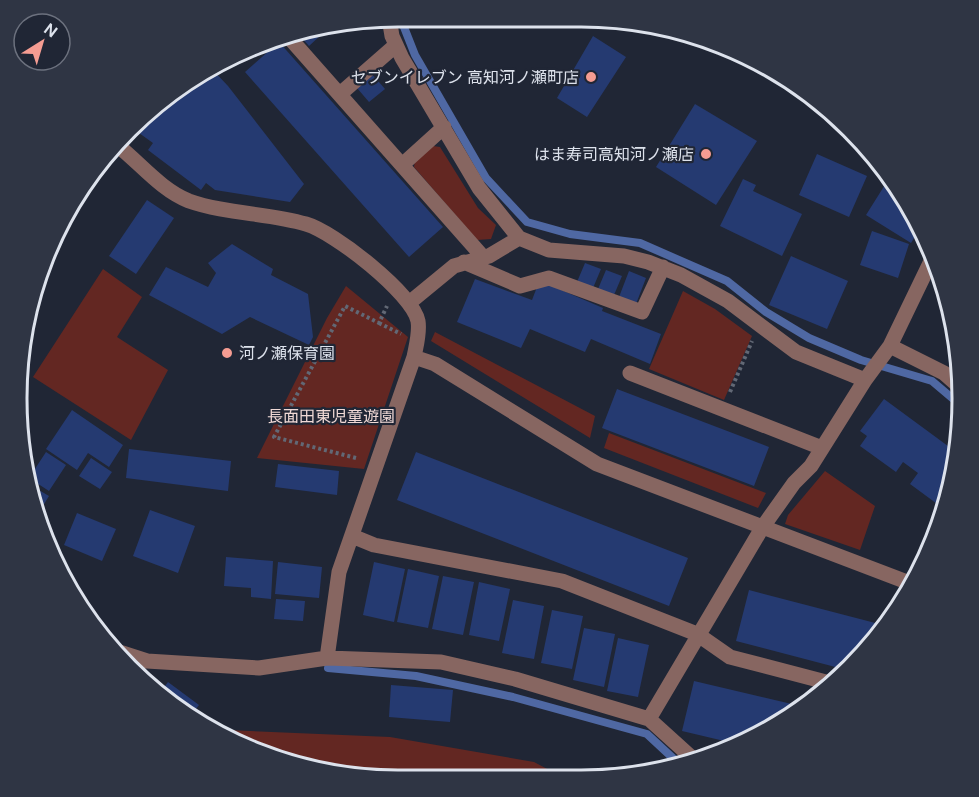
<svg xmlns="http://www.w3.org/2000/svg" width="979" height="797" viewBox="0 0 979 797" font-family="'DM Sans','Noto Sans JP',sans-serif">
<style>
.green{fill:#632722}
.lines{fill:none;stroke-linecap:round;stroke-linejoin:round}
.stream{stroke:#4f68a3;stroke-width:8}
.building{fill:#253a71}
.path{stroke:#626875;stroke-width:4;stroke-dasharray:3 3;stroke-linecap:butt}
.minor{stroke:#876661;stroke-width:15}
.poi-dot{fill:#f59c92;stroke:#202635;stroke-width:2}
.labels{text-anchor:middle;stroke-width:4.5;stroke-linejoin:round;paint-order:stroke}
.poi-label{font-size:16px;fill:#dde2ec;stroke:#202635;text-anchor:end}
.park-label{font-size:16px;fill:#f0d9d6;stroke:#202635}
.rim{fill:none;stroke:#dde2ec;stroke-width:3}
</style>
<rect width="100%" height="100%" fill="#202635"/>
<path class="green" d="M433,146L440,147L478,208L496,225L491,239L477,240L414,167L415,160Z
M103,269L142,297L117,337L168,370L131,440L33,377Z
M346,286L408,337L364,469L257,458L327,318Z
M683,291L715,309L752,336L724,400L649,369Z
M435,332L595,416L590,438L431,341Z
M609,433L766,493L758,508L604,448Z
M825,471L875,506L860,550L785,524L788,515Z
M227,730L390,737L534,762L568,780H374L300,768Z"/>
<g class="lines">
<path class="stream" d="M400,17L415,55L486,178L527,222L570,234L640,243L727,281L766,312L809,338L861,360L932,381L958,403
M328,668L416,676L513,697L647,734L676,761"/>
</g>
<path class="building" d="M342,24L330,35L323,26Z
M316,27L322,34L309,46L296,31Z
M593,36L626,57L587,117L557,98Z
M279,42L443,227L409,257L245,72Z
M229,59L233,62L227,67L222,62Z
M210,67L228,86L304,184L290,202L215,190L206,183L201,190L148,150L153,143L132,128L146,112Z
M372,74L385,89L369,102L357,88Z
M695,104L757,141L716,205L656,167Z
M817,154L867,176L849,217L799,195Z
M743,179L756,185L753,191L802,214L782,256L720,226Z
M888,180L921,227L911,243L866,215Z
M147,200L174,218L136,274L109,256Z
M872,231L909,244L898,278L860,265Z
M232,244L273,269L271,275L308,294L313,337L309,345L250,317L222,334L149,295L166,267L208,287L216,273L208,263Z
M791,256L848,281L827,329L769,305Z
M585,263L601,269L593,288L577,282Z
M606,270L622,276L614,295L598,289Z
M629,271L646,278L636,304L619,297Z
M475,279L532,300L537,287L545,283L603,308L602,311L661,334L650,364L591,339L585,352L530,329L521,348L457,322Z
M617,389L769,447L754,486L602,428Z
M884,399L952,449L944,509L910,484L918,473L903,462L896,472L860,446L867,436L860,431Z
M72,410L123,445L109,467L88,453L77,470L46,449Z
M129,449L231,461L228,491L126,478Z
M46,452L66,465L49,491L29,478Z
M416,452L688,558L669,606L397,500Z
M91,458L112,472L100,489L79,476Z
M278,464L339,471L337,495L275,487Z
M27,483L49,496L38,514Z
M150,510L195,526L178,573L133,556Z
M77,513L116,529L102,561L64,545Z
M226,557L273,561L271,599L251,597V588L224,586Z
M278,562L322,567L319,598L275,594Z
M374,562L405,569L394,622L363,615Z
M408,569L439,576L428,628L397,622Z
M443,576L474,582L463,635L432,629Z
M479,582L510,589L499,641L469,635Z
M749,590L883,625L867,651L843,669L736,641Z
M276,599L305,601L303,621L274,619Z
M513,600L544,606L534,659L502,653Z
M552,610L583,616L572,669L541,663Z
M584,628L615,634L604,687L573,680Z
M618,638L649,645L638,697L607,691Z
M694,681L796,705L753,738L747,736L745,742L737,744L682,731Z
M168,682L199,705L192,714L166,701L159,694Z
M391,685L453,690L450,722L389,717Z"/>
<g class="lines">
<path class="path" d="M379,323L401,334
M730,392L752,341
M356,458L274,437L345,306L379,323L387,306"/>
<path class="minor" d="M389,18L392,36L402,58L479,188L519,238L549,250L624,256L648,262L681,275L728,301L796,352L865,380
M287,35L483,257
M340,94L396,45
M117,145C140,163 161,190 189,201C226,214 268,213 306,224C334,232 412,293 418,321C420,333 416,346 414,357L339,572L327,658
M402,165L444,127
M464,262L520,286L549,278L642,312L663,267
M409,303L454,266L489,256L519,238
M890,346L944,373L960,387
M414,357L435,364L597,464L907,582
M630,373L822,448
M352,536L374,545L562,581L697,634L730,657L826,682
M116,651L147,661L259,668L327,658L441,662L515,679L649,719L691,757
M649,719L762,528L794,483L811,466L865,380L890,346L931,261"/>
</g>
<g class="poi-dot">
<circle cx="591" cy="77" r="6"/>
<circle cx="706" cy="154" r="6"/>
<circle cx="227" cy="353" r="6"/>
</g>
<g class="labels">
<g class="poi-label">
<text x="579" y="83">セブンイレブン 高知河ノ瀬町店</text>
<text x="694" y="160">はま寿司高知河ノ瀬店</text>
<text x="239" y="359" text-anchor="start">河ノ瀬保育園</text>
</g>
<g class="park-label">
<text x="331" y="422">長面田東児童遊園</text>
</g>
</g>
<path d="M0 0H979V797H0ZM398 27H581A371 371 0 0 1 952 398V399A371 371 0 0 1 581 770H398A371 371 0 0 1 27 399V398A371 371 0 0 1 398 27Z" fill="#2f3544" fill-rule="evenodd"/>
<path class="rim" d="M398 27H581A371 371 0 0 1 952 398V399A371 371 0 0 1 581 770H398A371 371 0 0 1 27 399V398A371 371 0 0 1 398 27Z"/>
<g transform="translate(42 42) rotate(37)"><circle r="28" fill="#202635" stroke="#6c717e" stroke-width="1.5"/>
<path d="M0-4.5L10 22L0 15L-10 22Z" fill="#f59c92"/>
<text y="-9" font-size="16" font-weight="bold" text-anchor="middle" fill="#dde2ec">N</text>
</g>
</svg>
